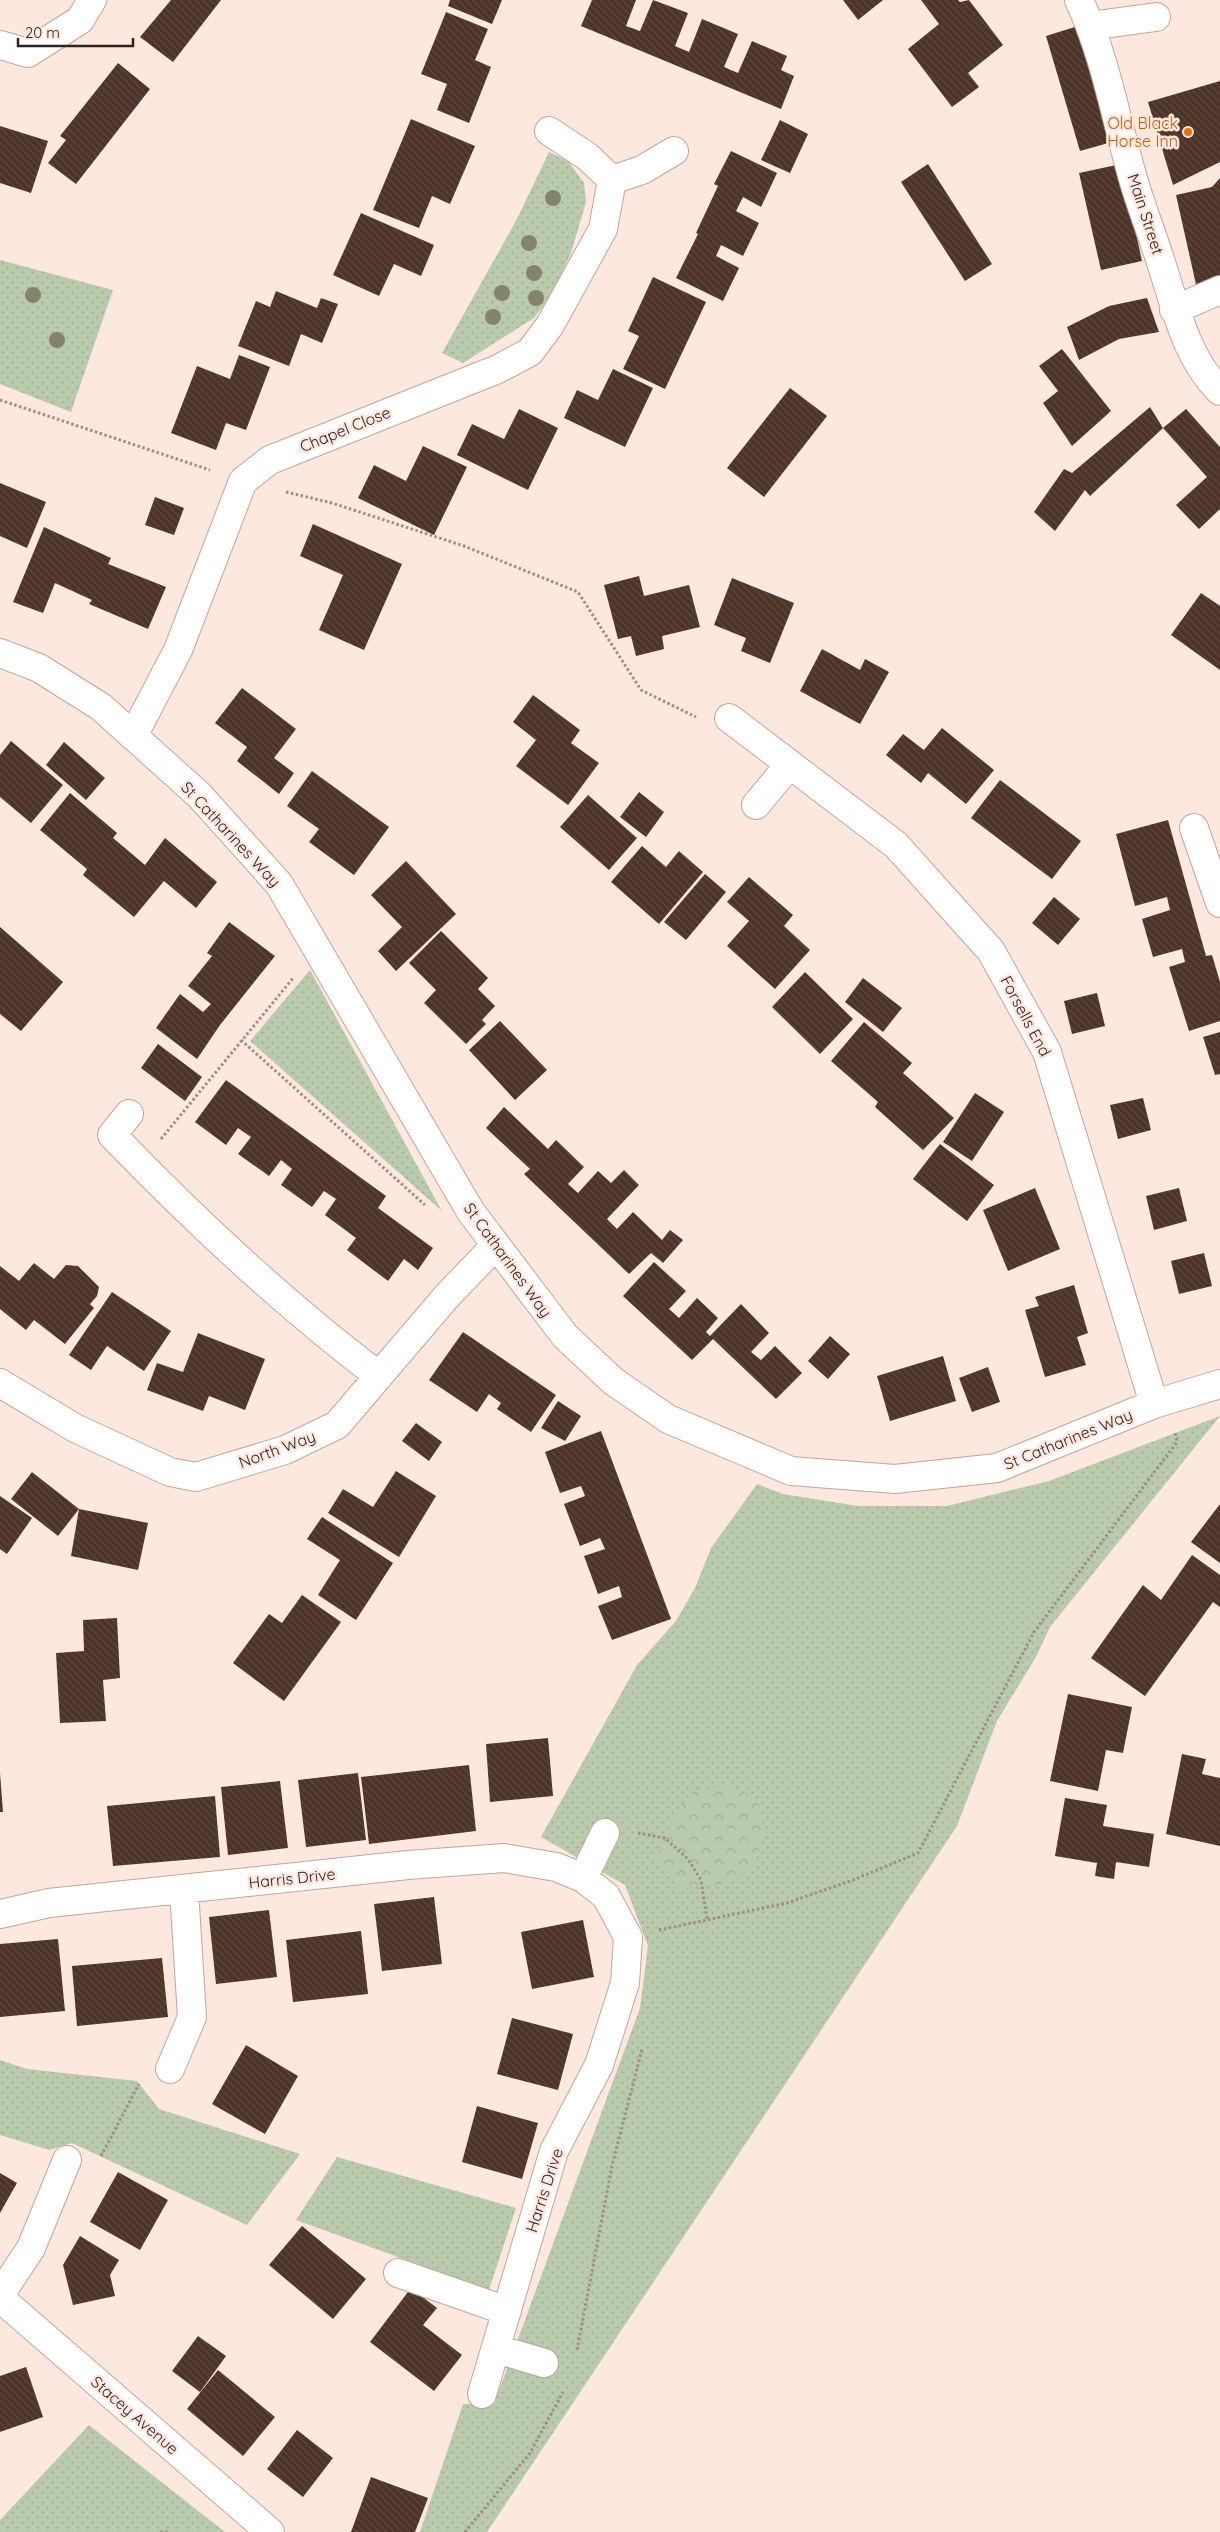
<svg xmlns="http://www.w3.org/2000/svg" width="1220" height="2532" viewBox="0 0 1220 2532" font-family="Quicksand,sans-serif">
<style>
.grass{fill:url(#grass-dots)}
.park{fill:url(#park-crowns)}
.building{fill:url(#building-back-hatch)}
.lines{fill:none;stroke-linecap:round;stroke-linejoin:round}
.minor-casing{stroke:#c4a497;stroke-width:30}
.path{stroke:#9e8d86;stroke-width:3;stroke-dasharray:2.5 2.5;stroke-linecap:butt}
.minor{stroke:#fff;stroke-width:28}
.tree{fill:#838468}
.food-dot{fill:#e8710a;stroke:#fde8e0;stroke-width:2}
.labels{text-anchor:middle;stroke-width:5;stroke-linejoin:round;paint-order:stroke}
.food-label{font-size:16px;fill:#c56008;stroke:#fde8e0;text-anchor:end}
.street-label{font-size:16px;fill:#30231e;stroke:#fde8e0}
</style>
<defs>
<pattern id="grass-dots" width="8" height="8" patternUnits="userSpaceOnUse" patternTransform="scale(1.25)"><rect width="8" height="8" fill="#bacaad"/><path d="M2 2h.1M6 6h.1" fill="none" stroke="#a0ad94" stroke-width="1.8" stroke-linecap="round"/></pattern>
<pattern id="park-crowns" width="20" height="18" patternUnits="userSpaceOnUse" patternTransform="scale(1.25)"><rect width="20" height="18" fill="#bacaad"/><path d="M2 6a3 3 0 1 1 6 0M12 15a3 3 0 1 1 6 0" fill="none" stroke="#a0ad94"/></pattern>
<pattern id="building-back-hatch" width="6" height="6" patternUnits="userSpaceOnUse" patternTransform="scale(1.25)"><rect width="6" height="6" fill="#4d3328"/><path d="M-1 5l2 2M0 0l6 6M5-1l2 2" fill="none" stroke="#5e483e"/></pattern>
</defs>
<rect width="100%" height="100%" fill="#fde8e0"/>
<path class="grass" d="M549,152L568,161L584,183L586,202L571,253L552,294L534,318L463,363L442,353L517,219Z
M0,260L113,290L71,412L0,384Z
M310,970L442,1211L250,1041Z
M1220,1416L1050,1627L1036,1657L997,1721L957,1826L487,2532H420L463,2404H494L640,2008L648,1946L625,1885L541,1837L637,1665L676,1621L695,1588L711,1548L757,1484L783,1494L858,1506H947L1049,1481Z
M0,2060L27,2069L137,2081L159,2109L300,2154L247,2225L72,2143L49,2150L0,2135Z
M337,2157L516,2208L489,2290L296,2220Z
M89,2425L225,2532H0V2520Z"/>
<path class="park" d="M729,1786L758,1799L765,1834L754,1865L729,1884L678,1889L656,1857L674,1814L694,1791Z"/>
<path class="building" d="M171,0H221L173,62L140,37Z
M450,0H502L492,24L448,6Z
M592,0H636L626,26L640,31L653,0L688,13L675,46L689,52L702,19L738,34L724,67L738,73L752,41L787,56L781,70L794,76L781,109L581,26Z
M843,0H883L858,20Z
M921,0H958L960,2L969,0L1003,45L968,73L979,87L952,107L908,49L939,24Z
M446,12L488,29L475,60L491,67L469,123L437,110L447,84L421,74Z
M1078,26L1112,142L1080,151L1046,36Z
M118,63L150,89L76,184L48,163L66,140L60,136Z
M1220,81V162L1173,185L1148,102Z
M411,119L475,146L450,204L432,196L419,228L373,210Z
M780,120L808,134L790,173L761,160Z
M0,126L48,141L31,193L0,183Z
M731,151L777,173L761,207L743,197L736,211L759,223L743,256L721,245L716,256L739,268L723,301L676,278L698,234L696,233L718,186L714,184Z
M928,164L992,264L965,281L901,182Z
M1121,164L1142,261L1101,270L1079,173Z
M1220,178V281L1197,289L1176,195L1212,187Z
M361,213L434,245L421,276L394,264L379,296L333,275Z
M653,277L706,302L665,389L623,369L639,336L628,331Z
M276,291L317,308L321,298L338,304L322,343L301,334L289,366L238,346L256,301L270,307Z
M1147,298L1159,332L1119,339L1079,360L1067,327L1109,306Z
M1062,349L1111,411L1072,446L1043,403L1058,391L1039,366Z
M239,355L270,367L246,430L226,423L216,450L171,433L197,366L230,379Z
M613,369L653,388L625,447L564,418L577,390L598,400Z
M790,388L827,416L764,497L727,468Z
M1150,407L1163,428L1090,496L1085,490L1055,531L1034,512L1064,469L1072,473Z
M519,409L558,428L528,490L457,455L472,424L504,439Z
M1186,409L1220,447V509L1199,529L1176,505L1207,477L1163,428Z
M423,446L467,467L434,535L358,498L374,465L406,481Z
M0,483L46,502L27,548L0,536Z
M155,497L184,508L174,535L145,525Z
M313,524L402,564L364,650L319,630L343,575L300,556Z
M44,527L111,558L108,564L166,587L148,629L89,604L92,600L55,583L43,613L13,602Z
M639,576L644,596L689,585L700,627L662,636L664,649L636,656L631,636L618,639L604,585Z
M732,578L794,603L770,663L741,651L746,638L714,625Z
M1201,593L1220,606V670L1171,635Z
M822,649L860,670L865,659L889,672L860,724L800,691Z
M242,688L296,729L274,758L294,773L279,794L237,761L247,747L215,723Z
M533,695L580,730L571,743L599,763L568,805L516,766L536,740L513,722Z
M942,728L994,770L966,804L928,773L921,783L886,755L903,734L924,750Z
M11,741L63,785L31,823L0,797V755Z
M64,742L105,778L86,800L46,765Z
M312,771L389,827L354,875L309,842L319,829L287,806Z
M1000,780L1081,841L1052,879L971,818Z
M639,792L664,812L646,837L620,817Z
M70,793L117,833L113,838L145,865L165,838L217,882L196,908L164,881L134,917L83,875L87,869L40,830Z
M588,795L637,838L609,870L560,827Z
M1168,820L1206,956L1212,955L1220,982V1021L1189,1031L1169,967L1185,962L1182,949L1153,957L1142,919L1170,910L1167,897L1135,906L1116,834Z
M642,846L666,867L679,851L703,872L659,924L611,882Z
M406,861L456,914L396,971L378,951L402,927L371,895Z
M705,874L726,892L686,940L664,922Z
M749,877L793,915L784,926L810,950L775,989L727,946L749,921L727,902Z
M1054,897L1080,919L1058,945L1032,923Z
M229,922L275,956L220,1025L197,1059L156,1028L180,994L203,1012L211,1004L188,986L212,956L207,953Z
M0,927L63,982L21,1031L0,1014Z
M441,931L488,978L478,989L495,1006L482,1020L486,1024L466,1044L424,1003L436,990L409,963Z
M805,972L853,1019L820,1054L772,1007Z
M863,978L902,1008L883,1032L845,1002Z
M1097,993L1105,1026L1072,1034L1064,1001Z
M500,1021L547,1070L515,1100L469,1050Z
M864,1022L912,1063L903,1073L954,1118L923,1150L875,1107L878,1102L831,1061Z
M1220,1032V1074L1215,1075L1203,1037Z
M158,1044L202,1077L185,1101L141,1068Z
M226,1080L386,1196L378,1208L433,1248L418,1270L404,1259L388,1281L347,1250L356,1238L325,1215L336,1199L324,1191L312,1207L281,1185L292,1169L281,1160L269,1176L238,1154L251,1137L238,1128L226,1145L195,1122Z
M975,1093L1004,1112L972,1161L943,1142Z
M1143,1098L1151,1130L1118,1139L1110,1105Z
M504,1107L548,1149L556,1140L584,1167L568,1184L578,1193L598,1171L611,1183L624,1170L639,1185L607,1219L617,1229L633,1212L662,1240L670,1230L683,1240L663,1263L651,1253L629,1274L524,1174L530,1169L486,1128Z
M940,1144L994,1185L967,1221L913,1179Z
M1035,1188L1060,1249L1008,1271L983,1210Z
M1179,1188L1187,1221L1154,1230L1146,1196Z
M1204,1253L1212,1286L1179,1294L1171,1261Z
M654,1262L686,1291L669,1309L679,1318L697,1298L718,1318L706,1332L710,1336L741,1304L769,1333L751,1352L761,1360L775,1346L802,1373L776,1399L713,1339L692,1360L623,1296Z
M34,1263L54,1279L66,1265L78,1266L99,1287L97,1296L90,1304L94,1308L65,1344L34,1320L26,1330L0,1309V1266L19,1281Z
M1074,1285L1088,1333L1077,1337L1086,1365L1045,1377L1025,1310L1039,1306L1035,1297Z
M112,1292L171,1331L144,1371L107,1346L91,1370L69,1355Z
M463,1332L556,1395L531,1432L497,1409L501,1403L489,1394L477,1412L429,1380Z
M198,1333L265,1359L245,1410L209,1396L203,1411L147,1390L157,1363L183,1372Z
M830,1336L850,1354L828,1379L808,1361Z
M943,1356L956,1401L890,1421L877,1376Z
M988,1367L1000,1402L972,1412L959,1378Z
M558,1401L581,1416L565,1441L541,1428Z
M416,1423L442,1442L429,1461L402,1441Z
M601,1431L671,1619L612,1640L598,1606L622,1597L619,1586L598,1594L584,1556L605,1549L600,1538L580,1546L564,1504L585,1496L581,1486L560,1493L545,1452Z
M396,1471L436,1496L399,1557L328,1513L343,1489L373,1507Z
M32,1472L79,1509L58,1536L11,1499Z
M0,1496L32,1518L7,1554L0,1549Z
M1220,1504V1563L1191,1542Z
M79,1509L148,1523L138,1570L71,1556Z
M322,1517L393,1563L356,1620L318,1595L340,1560L307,1539Z
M1192,1555L1220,1575V1607L1213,1602L1145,1696L1091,1658L1143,1585L1161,1600Z
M302,1595L341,1622L284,1701L233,1663L269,1614L282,1623Z
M117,1618L120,1678L103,1680L106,1721L60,1723L56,1653L84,1651L83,1620Z
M1068,1694L1132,1707L1123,1753L1106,1750L1098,1791L1050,1781Z
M548,1738L553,1796L490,1802L486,1744Z
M1182,1754L1206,1759L1202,1774L1220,1778V1846L1166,1834Z
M469,1765L476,1831L369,1844L361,1777Z
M0,1773L3,1812H0Z
M358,1773L366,1840L306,1847L298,1780Z
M280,1781L288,1848L228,1855L221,1787Z
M215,1796L220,1857L113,1866L107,1806Z
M1065,1798L1107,1805L1103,1826L1154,1834L1149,1867L1116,1862L1114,1879L1095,1876L1097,1863L1055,1856Z
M434,1897L442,1964L382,1971L374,1904Z
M269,1910L277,1977L216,1984L209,1917Z
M583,1920L594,1977L532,1989L521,1932Z
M361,1931L368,1994L293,2002L286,1940Z
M58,1939L65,2011L0,2017V1944Z
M162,1958L168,2017L77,2026L72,1966Z
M512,2018L573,2034L558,2090L497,2074Z
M246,2045L298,2076L265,2134L212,2104Z
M477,2106L538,2123L522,2179L462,2162Z
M118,2172L168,2200L140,2250L90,2222Z
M0,2173L17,2183L0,2213Z
M302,2226L366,2279L333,2319L269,2265Z
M80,2236L119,2260L110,2275L115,2296L73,2305L63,2265Z
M411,2288L437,2308L423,2325L462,2355L434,2391L370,2342Z
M198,2336L226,2356L200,2392L172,2371Z
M26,2367L43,2417L0,2432V2376Z
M218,2370L275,2417L243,2456L187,2409Z
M297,2430L333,2458L303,2497L267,2469Z
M371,2477L428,2498L415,2532H351Z"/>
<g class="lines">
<g class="minor-casing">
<path id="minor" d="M1079,0C1106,58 1116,121 1134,182C1143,212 1155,242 1164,272C1177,313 1188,360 1220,391
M1090,26L1156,17
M0,45L28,53L80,20L92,0
M612,180L642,170L674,151
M1174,310L1220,290
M0,653L39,668L101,707L199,795L279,884L471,1212L565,1336L613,1381L668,1419L791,1471L895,1479L997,1468L1154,1404L1220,1384
M729,718L896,845L991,951L1047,1052L1154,1404
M133,736L178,650L243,481L270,460L498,369L530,352L550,325L603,229L612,180L588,157L549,131
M756,805L790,764
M1194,828L1220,903
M129,1114L112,1135C195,1221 284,1304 379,1376
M0,1383L75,1428L170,1472L196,1477L285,1450L337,1425L447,1296L495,1246
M583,1878L605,1833
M0,1914L49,1903L408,1865L504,1858L556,1867L583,1878L606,1896L628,1937L625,1983L599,2065L554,2151L482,2394
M170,2069L192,2017L184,1890
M398,2273L507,2311
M0,2295L31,2248L67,2160
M0,2298L270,2532
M497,2349L544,2363"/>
</g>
<path class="path" d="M0,400L210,470
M286,492L332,503L464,546L578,592L641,690L696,717
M241,1040L425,1205
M161,1139L294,977
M638,1833L665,1838L688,1859L701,1880L707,1919
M659,1930L787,1903L853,1880L918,1853L1034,1632L1177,1442L1175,1432
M101,2156L139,2084
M577,2350L612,2166L642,2049
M160,2532H170
M465,2532L530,2453L563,2392"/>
<use href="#minor" class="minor"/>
</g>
<g class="tree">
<circle cx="553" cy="198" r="8"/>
<circle cx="529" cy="243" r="8"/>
<circle cx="534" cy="273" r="8"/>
<circle cx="502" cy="293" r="8"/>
<circle cx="33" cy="295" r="8"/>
<circle cx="536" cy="298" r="8"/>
<circle cx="493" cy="317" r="8"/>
<circle cx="57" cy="340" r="8"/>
</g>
<circle class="food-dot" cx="1188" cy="132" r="5"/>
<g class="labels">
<g class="food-label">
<text x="1178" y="129">Old Black<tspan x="1178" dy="18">Horse Inn</tspan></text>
</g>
<g class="street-label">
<text transform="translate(1146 214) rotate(72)" y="6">Main Street</text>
<text transform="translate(345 429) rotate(-22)" y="6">Chapel Close</text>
<text transform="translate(231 834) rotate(47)" y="6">St Catharines Way</text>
<text transform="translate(1026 1016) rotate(62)" y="6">Forsells End</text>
<text transform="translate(508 1260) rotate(54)" y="6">St Catharines Way</text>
<text transform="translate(1068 1439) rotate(-22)" y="6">St Catharines Way</text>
<text transform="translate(277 1449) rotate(-20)" y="6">North Way</text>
<text transform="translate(292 1878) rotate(-6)" y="6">Harris Drive</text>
<text transform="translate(544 2190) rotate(-72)" y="6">Harris Drive</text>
<text transform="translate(135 2415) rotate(41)" y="6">Stacey Avenue</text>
</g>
</g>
<path d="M18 38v8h115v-8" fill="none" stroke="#30231e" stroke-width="2.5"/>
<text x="25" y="38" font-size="15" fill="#30231e" stroke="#fde8e0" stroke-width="4" paint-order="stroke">20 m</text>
</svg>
